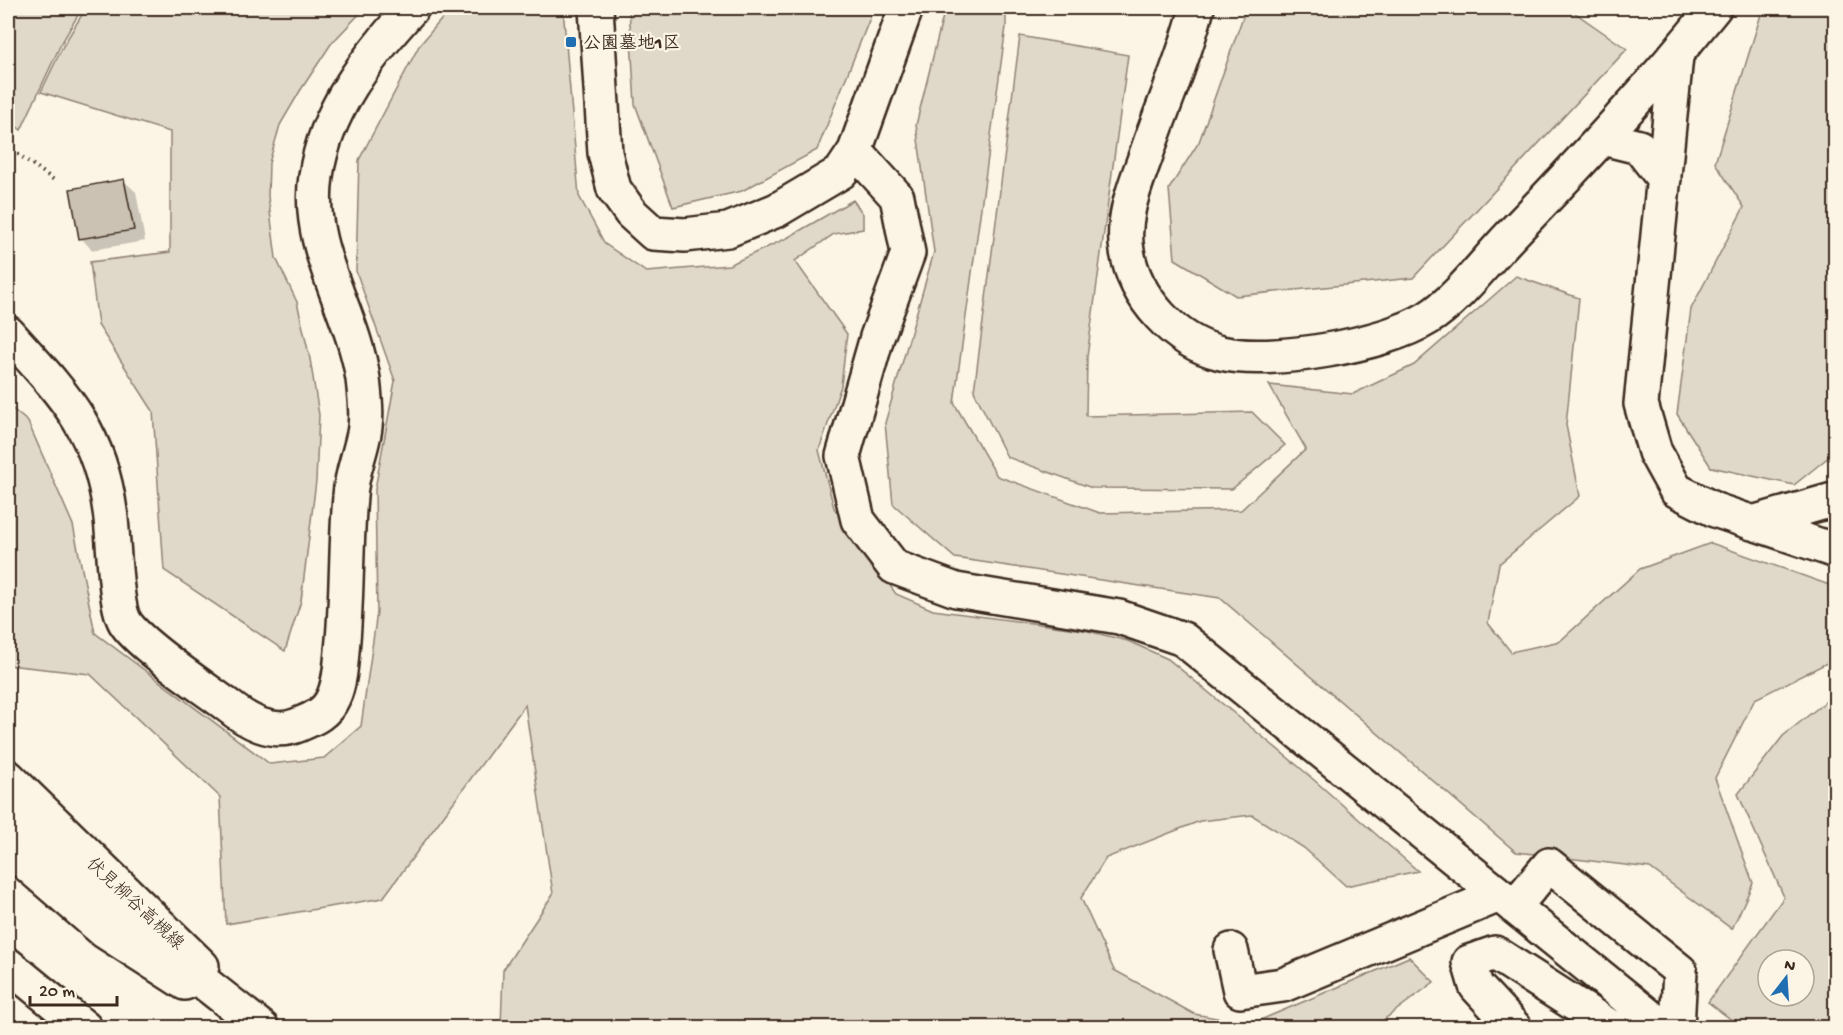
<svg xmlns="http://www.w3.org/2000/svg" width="1843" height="1035" viewBox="0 0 1843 1035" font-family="'Gochi Hand','Klee One',sans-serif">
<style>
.green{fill:#e0d8c8;stroke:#8e8173;stroke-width:1.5;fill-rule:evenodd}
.shadow{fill:#0003}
.building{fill:#ccc2b3;stroke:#3b2a1e;stroke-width:1.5}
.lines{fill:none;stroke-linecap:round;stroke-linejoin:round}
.minor-casing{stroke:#3b2a1e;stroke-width:38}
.major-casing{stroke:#3b2a1e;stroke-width:38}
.highway-casing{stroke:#3b2a1e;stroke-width:38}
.path{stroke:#3b2a1e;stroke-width:4;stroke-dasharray:1.5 4.5;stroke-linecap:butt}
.minor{stroke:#fcf5e5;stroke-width:33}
.major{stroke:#fcf5e5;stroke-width:33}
.highway{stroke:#fcf5e5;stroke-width:33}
.poi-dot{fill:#1f6fb2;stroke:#fcf5e5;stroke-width:2}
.labels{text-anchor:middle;stroke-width:4.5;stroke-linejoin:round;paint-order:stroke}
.poi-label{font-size:18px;font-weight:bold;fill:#3b2a1e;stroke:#fcf5e5;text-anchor:start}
.street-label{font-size:18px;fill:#3b2a1e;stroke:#fcf5e5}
</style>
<rect width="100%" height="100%" fill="#fcf5e5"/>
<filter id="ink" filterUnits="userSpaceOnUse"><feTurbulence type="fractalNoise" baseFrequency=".0167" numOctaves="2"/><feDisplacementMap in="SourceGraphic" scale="12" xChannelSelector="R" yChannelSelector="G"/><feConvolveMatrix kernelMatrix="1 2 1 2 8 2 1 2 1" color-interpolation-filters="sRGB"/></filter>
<g filter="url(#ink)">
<path class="green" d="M8,8H82L60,46L21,130L8,120Z
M86,8H365L331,44L300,91L280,125L269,163L268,196L276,258L297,302L310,359L319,415L316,481L301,601L285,651L164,570L153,411L98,325L90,262L170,252V132L41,92L63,46Z
M451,8H563L579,196L605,244L646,272L729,265L787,238L853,200L863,214V229L834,234L795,261L847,334L841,386L819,450L834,508L896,594L933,610L1084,630L1128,641L1168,659L1298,766L1418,871L1346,886L1304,848L1252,815L1200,821L1106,858L1081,898L1114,970L1194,1014L1251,1024L1409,957L1434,982L1374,1027H501L503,970L553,894L525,705L383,898L226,924L220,797L90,674L8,665V405L28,422L73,525L95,633L270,764L324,758L361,726L377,612L375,489L395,381L356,271L359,160L419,46Z
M629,8H874L817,150L742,191L673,207L635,104Z
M945,8H1006V27L954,403L997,476L1100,513L1241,510L1306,449L1269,385L1353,394L1414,365L1516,276L1579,298L1566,425L1580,496L1499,564L1488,623L1511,652L1560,641L1640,569L1711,543L1835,587V659L1755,699L1715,778L1753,883L1732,929L1650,868L1516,852L1220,598L955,558L893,504L885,423L934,252L916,125Z
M1246,8H1568L1627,49L1413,278L1236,296L1175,259L1169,189L1199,142Z
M1763,8H1835V452L1794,485L1711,467L1677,414L1691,309L1744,207L1715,163Z
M1020,36L1128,55L1087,357L1086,416L1252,412L1285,445L1232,489L1092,488L1007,457L974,391Z
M1835,694V1027H1741L1708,1002L1784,897L1738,794L1783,736ZM1768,960H1804V996H1768Z"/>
<path class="shadow" d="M124,181L136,192L145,241L92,250L81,238Z"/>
<path class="building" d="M124,179L134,230L79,239L70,189Z"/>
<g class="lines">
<g class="minor-casing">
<path id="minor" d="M596,8L605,153L614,189L631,213L653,233L685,235L728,230L777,210L841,172L855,151L906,8
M1197,8C1185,57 1162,107 1146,155C1135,186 1121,218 1127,251C1135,298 1175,342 1221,353C1270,365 1385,345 1428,318C1457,300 1485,262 1509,237C1580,163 1650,88 1714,8
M1676,56L1641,404L1655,452L1676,490L1715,510L1836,551
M1603,138L1639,147L1664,179
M855,151L897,197L908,253L877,337L843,456L858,520L894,567L956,590L1119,617L1183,639L1664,1028
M8,333C61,392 99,428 110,511C114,535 114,604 125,622C138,644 203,687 227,705C247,721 272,736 298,725C312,719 326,714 333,698C341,681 341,659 343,640C347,592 346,544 350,496C351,476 359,457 363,438C368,419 365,398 363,379C353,310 305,249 316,176C325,111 369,55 412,8
M1752,523L1836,499
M1514,907L1549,865L1680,971L1677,1028
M1231,950L1240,991L1283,985L1499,895
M1515,1028L1476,986L1469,962L1495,953L1612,1028"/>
</g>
<g class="major-casing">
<path id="major" d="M8,777L202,966
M8,848L104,931L185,983"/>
</g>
<g class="highway-casing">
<path id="highway" d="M8,817L137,930L262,1028
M8,965L85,1028"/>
</g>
<path class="path" d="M8,147L54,180"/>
<use href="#minor" class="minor"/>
<use href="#major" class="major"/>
<use href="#highway" class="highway"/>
</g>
</g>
<rect class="poi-dot" x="565" y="36" width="12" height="12" rx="3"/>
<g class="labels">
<g class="poi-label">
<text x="583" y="48">公園墓地1区</text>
</g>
<g class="street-label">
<text transform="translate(136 903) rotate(43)" y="6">伏見柳谷高槻線</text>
</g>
</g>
<rect width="1843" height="1035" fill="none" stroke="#fcf5e5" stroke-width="30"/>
<rect x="15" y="15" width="1813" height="1005" fill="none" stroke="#3b2a1e" stroke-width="2" filter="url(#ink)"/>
<g transform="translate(1786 978) rotate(17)"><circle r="28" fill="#fcf5e5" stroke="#afa495" stroke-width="1.5"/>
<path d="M0-4.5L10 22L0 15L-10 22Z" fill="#1f6fb2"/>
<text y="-9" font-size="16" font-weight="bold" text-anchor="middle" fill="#3b2a1e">N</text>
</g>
<path d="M30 996v9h87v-9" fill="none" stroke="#3b2a1e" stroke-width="3"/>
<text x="39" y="996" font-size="18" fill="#3b2a1e" stroke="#fcf5e5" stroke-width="4.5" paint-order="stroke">20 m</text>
</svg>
